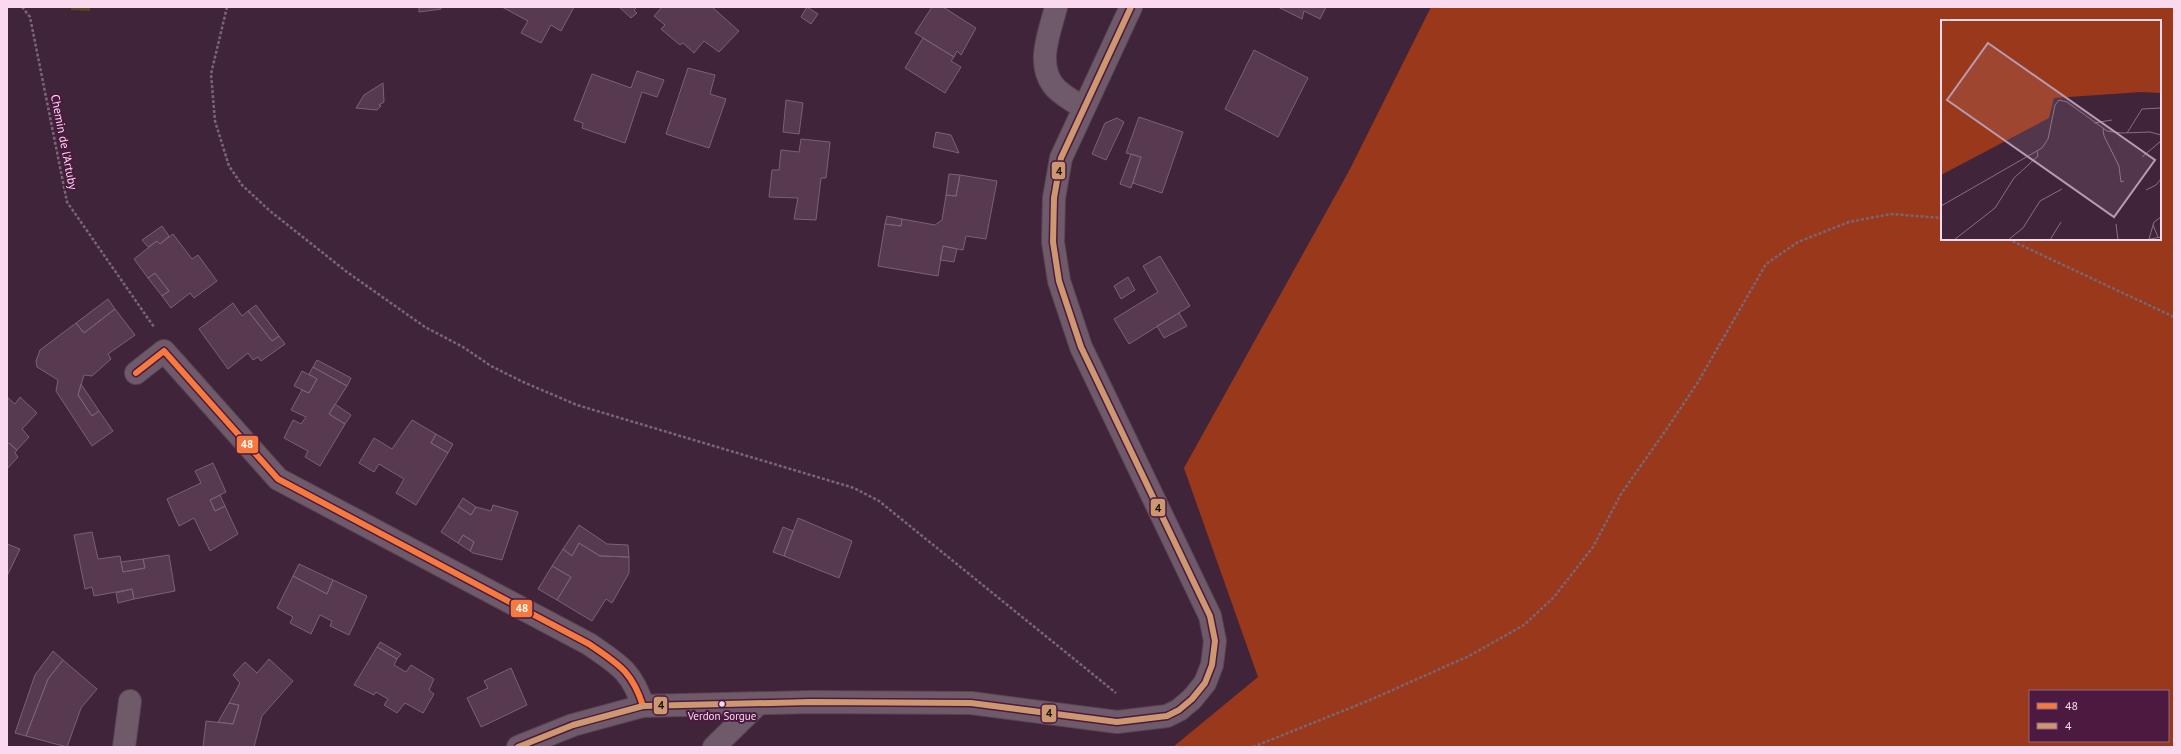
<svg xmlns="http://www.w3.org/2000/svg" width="2181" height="754" viewBox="0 0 2181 754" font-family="'PT Sans',sans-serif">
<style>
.forest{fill:#9a381b;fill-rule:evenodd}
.water{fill:#514723}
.building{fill:#573950;stroke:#796273}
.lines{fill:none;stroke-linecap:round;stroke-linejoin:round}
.street-casing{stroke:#5b4355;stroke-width:24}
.path{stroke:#796674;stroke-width:2.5;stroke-dasharray:3 2;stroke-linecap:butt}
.street{stroke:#6f5a6a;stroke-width:22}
.bus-1-casing{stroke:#4c1940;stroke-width:9}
.bus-2-casing{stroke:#4c1940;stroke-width:9}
.bus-1{stroke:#f6793e;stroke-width:6}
.bus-2{stroke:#cd976f;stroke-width:6}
.bus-dot{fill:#fad9ef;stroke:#4c1940;stroke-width:1.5}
.labels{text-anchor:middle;stroke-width:4;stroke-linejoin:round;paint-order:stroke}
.bus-label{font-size:11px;fill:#fad9ef;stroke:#4c1940}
.street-label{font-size:12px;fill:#fad9ef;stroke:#4c1940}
.inset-road{fill:none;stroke:#8a6d82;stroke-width:1}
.view{fill:#b99ab0;fill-opacity:0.15;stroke:#b99ab0;stroke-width:2}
.inset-edge{fill:none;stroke:#fad9ef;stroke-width:2}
.line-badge{stroke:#4c1940;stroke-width:1.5}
.badge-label{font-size:11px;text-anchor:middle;font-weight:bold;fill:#fff}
.pale-badge-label{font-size:11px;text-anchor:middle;font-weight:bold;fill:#111}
</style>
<rect width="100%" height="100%" fill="#40253a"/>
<path class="forest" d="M1431,7H2174V747H1173L1258,677L1184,468L1349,171ZM1942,21H2160V239H1942ZM2030,691H2168V741H2030Z"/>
<path class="water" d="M71,7H90V11L71,10Z"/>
<path class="building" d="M419,7H441V9L419,12Z
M502,7H574L561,31L551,25L541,43L521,33L528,21Z
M619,7H637L634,10L637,13L631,18Z
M662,7H712L739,31L719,52L704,41L694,53L683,43L680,45L661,29L665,25L654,16Z
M807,7L818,14L811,24L801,17Z
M932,7H943L976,28L961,55L957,51L954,57L915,33Z
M1278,7H1326L1320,19L1304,11L1302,19Z
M923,38L954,57L951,61L961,67L945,93L905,68Z
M1254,50L1308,78L1278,137L1225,109Z
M688,68L715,75L710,94L726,99L709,148L666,134Z
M637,71L664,80L657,97L642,92L625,143L582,128L583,123L574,120L592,74L631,88Z
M383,83L384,102L379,105L381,106L377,110L356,108L364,95Z
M786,100L803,103L799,134L783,132Z
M1139,117L1183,132L1162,193L1133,183L1141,157L1126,153Z
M1117,118L1124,122L1106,160L1092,154L1105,123Z
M936,132L951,135L959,153L933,147Z
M801,139L830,142L826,178H821L816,220L794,219L798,198L769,197L772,170H779L781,150L799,152Z
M1131,154L1141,157L1131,188L1120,184Z
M949,174L960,175L956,196L946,195Z
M960,175L997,181L986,239L966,236L963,250L943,246L938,276L878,266L885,224L901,226L902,219L935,225L942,220L946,195L956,196Z
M887,216L902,219L901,226L885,224Z
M162,226L169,236L160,244L157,241L148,247L142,240Z
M173,234L192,259L198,255L217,281L194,298L190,293L171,308L162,296L169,291L155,273L148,278L134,259L157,241L160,244Z
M943,246L957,249L954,262L940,260Z
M1160,256L1190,306L1129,344L1114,319L1158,292L1143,266Z
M155,273L169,291L162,296L148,278Z
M1128,277L1135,290L1121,299L1114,286Z
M108,299L115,309L84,333L76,323Z
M233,303L242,316L248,311L272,341L279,336L285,344L261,361L258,357L253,360L248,353L228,369L199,329Z
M256,305L279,336L272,341L248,311Z
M115,309L135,335L108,354L111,359L92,376L84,375L78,395L92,416L99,411L113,431L92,446L56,391L58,380L37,367L36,361L40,350L76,323L84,333Z
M1179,313L1187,326L1164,338L1157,326Z
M317,360L351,378L347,386L313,367Z
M313,367L347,386L329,414L345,424L320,466L305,457L308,451L284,438L293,420L301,424L306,417L291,410L302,390L309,393L317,379L309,374Z
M302,371L317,379L309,393L294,386Z
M81,384L99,411L92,416L78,395Z
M7,397L15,404L20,397L37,413L22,429L29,437L17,450L9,443L7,445Z
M335,404L351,415L345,424L329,414Z
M412,420L436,434L431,443L448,453L416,505L396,493L404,479L379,464L374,472L359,463L374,438L392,449Z
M436,434L453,444L448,453L431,443Z
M9,443L17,450L15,453L18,457L7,469V445Z
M213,463L226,492L210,500L215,511L225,506L238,534L210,551L194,518L179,526L167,499L201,483L195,471Z
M220,495L225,506L215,511L210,500Z
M463,498L476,507L471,515L458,506Z
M493,505L518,512L502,560L473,553L470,551L474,542L463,535L458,543L441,532L458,506L471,515L476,507L491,511Z
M798,518L852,541L839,578L784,556Z
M579,525L607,544L628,545L629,557L600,556L579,543L572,556L563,549Z
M783,527L793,531L784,556L773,552Z
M92,532L98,559L120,556L123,572L145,568L143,559L169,555L175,591L134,599L132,589L94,596L92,587L85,589L74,535Z
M463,535L474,542L470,551L458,543Z
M579,543L600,556L629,557V573L612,603L606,599L592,621L557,600L571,577L552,566L563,549L572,556Z
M7,544L20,549L7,576Z
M143,559L145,568L123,572L121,562Z
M299,564L333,580L327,594L293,576Z
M552,566L571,577L557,600L538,589Z
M293,576L327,594L333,580L367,596L349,635L330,626L332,621L320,615L311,634L290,623L293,617L277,608Z
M132,589L134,599L118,603L116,593Z
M380,642L401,654L397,659L377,647Z
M377,647L397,659L394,665L406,672L411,665L434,679L429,690L434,694L423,713L405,703L397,713L384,705L388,699L376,692L374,695L354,685Z
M53,651L63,660L48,679L26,736L15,733L35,675Z
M269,659L293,681L262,716L254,747H203L206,721L233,724L239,705L229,703L240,683L233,675L245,662L257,673Z
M63,660L97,689L81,708L67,747L26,736L48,679Z
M511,668L527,705L481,727L467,698L488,688L484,681Z
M229,703L239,705L233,724L218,722Z"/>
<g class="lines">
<g class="street-casing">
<path id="street" d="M1056,7C1050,32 1036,62 1053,85C1059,94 1074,101 1083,108
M136,373L164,351L278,479L589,644C618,664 632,671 643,706
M124,747L130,701
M518,747L573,725L643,706L811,702L971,703L1117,722L1167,716L1179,710L1192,699L1205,683L1212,665L1215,641L1210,616L1081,347L1059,281L1053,242L1054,198L1061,158L1131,7
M714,747L758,704"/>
</g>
<path class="path" d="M22,7L30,17L67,202L154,327
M227,7L211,74L215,121L229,166L242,185L270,211L347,272L425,327L463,347L491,366L523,382L577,405L854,488L879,501L1116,693
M2008,239L2174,317
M1253,747L1370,700L1469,656L1524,625L1554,597L1593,547L1621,494L1666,430L1698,382L1766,264L1798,242L1849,222L1891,214L1942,218"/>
<use href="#street" class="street"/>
<g class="bus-1-casing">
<path id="bus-1" d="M136,373L164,351L278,479L589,644C618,664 632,671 643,706"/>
</g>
<g class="bus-2-casing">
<path id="bus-2" d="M518,747L573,725L643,706L811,702L971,703L1117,722L1167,716L1179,710L1192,699L1205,683L1212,665L1215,641L1210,616L1081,347L1059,281L1053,242L1054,198L1061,158L1131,7"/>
</g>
<use href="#bus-1" class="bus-1"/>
<use href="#bus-2" class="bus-2"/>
</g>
<circle class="bus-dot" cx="722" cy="704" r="3.5"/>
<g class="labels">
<g class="bus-label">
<text x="722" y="720">Verdon Sorgue</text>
</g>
<g class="street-label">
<text transform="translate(64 142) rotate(79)" y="4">Chemin de l'Artuby</text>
</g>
</g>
<g transform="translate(1941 20)">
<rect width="220" height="220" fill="#40253a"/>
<path d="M0,0H220V73L200,72L113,78L108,98L0,155Z" fill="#9a381b"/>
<path class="inset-road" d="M153,103L171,100M162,109L163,116L178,146L180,162L183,161M186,113L201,89L220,88M201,137L220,121M205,170L215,165L220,159M0,186L101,128L107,119L114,85L118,80L126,82L166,111L181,113L209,112L220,115M175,204L177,220M212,205L217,217M208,219L213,202L220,197M13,220L54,188L73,158L97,136L96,131M67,220L82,208L99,181L121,169M109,220L120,202M204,220L220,217"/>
<path class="view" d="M47,23L214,140L173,197L6,80Z"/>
<rect width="220" height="220" class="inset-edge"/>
</g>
<g class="line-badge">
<rect x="1051" y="161" width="15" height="19" rx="4" fill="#cd976f"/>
<rect x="236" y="435" width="23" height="19" rx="4" fill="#f6793e"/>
<rect x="1150" y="498" width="16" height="19" rx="4" fill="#cd976f"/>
<rect x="510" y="599" width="23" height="19" rx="4" fill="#f6793e"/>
<rect x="653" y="696" width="15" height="19" rx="4" fill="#cd976f"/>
<rect x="1041" y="704" width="16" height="19" rx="4" fill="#cd976f"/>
</g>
<g class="badge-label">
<text x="247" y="448">48</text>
<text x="522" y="612">48</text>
</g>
<g class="pale-badge-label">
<text x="1059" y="175">4</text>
<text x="1158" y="512">4</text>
<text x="661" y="709">4</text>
<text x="1049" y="717">4</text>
</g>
<rect width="2181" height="754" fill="none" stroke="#fad9ef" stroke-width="16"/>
<rect x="2029" y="690" width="140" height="52" fill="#4c1940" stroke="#926686"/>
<rect x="2037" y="703" width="20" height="6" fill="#f6793e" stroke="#926686"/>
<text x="2065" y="710" font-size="12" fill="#fad9ef">48</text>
<rect x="2037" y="723" width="20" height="6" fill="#cd976f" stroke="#926686"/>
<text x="2065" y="730" font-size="12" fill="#fad9ef">4</text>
</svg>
